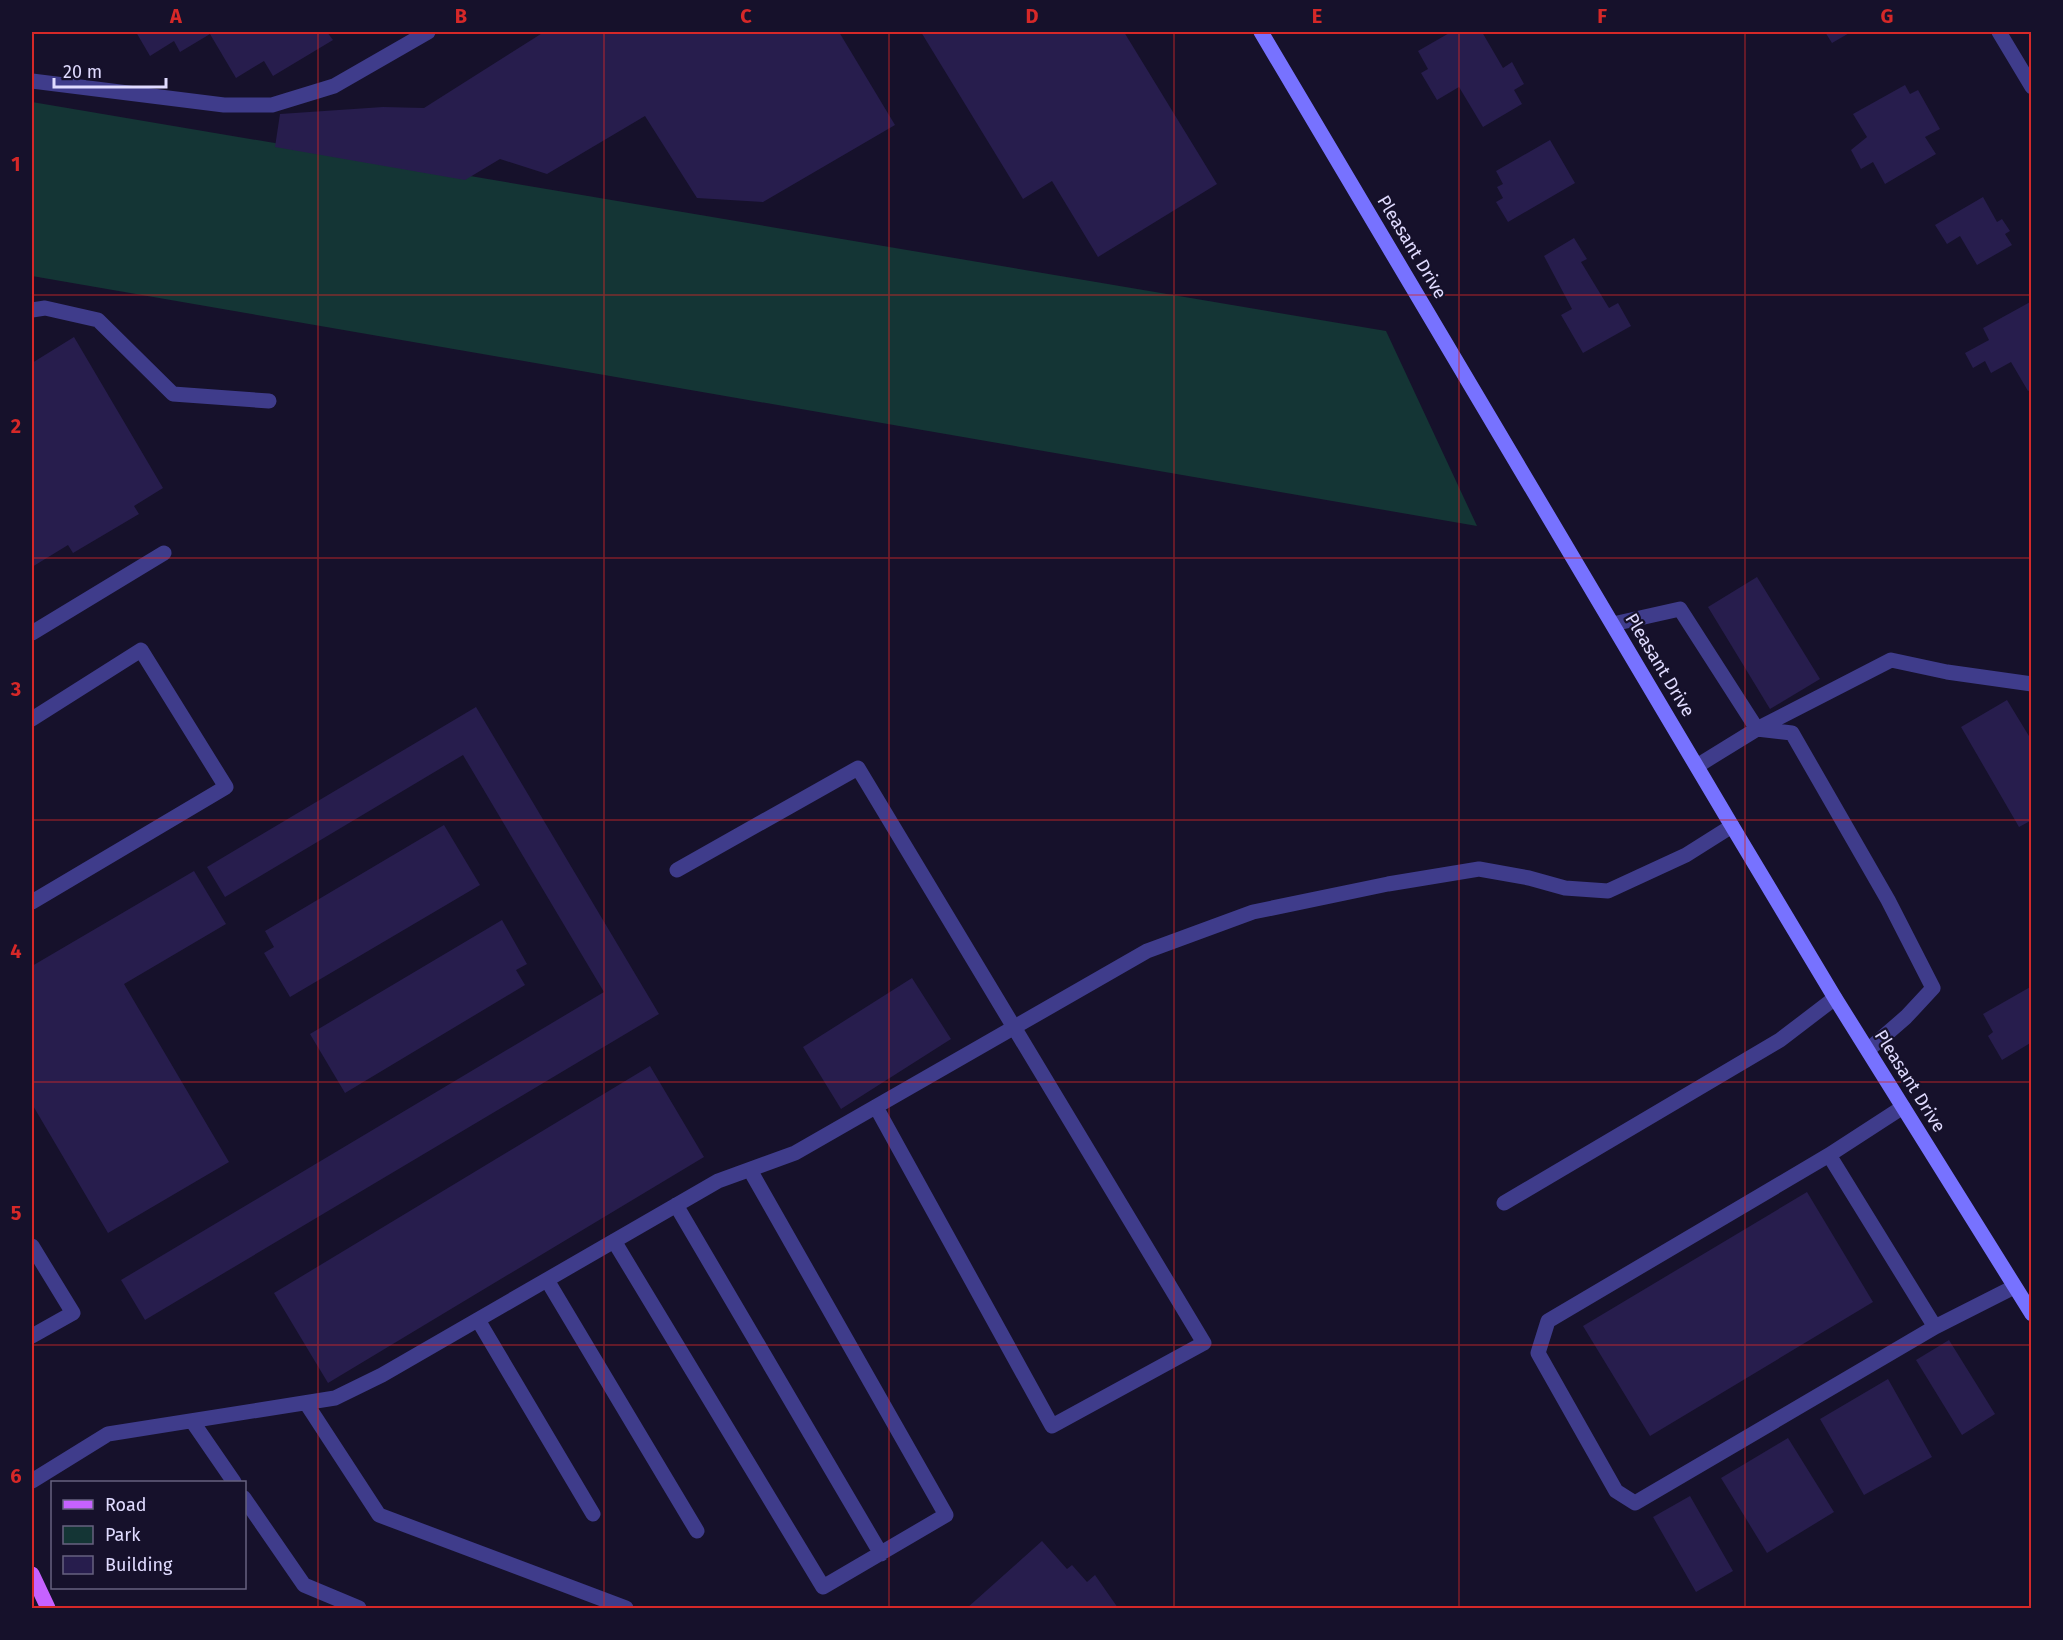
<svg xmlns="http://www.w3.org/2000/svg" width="2063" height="1640" viewBox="0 0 2063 1640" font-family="'Fira Sans',sans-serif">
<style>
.green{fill:#143535}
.building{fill:#271d4d}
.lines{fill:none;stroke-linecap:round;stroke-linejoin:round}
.lane{stroke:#3f3c8b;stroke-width:15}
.street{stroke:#3f3c8b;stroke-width:15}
.secondary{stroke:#7772ff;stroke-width:15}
.primary{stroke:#c662ff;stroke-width:15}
.grid{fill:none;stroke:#d62828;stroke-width:1.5;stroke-opacity:0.55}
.labels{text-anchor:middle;stroke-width:4.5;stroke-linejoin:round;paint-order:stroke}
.street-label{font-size:18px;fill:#e0dbff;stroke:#16112b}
.neatline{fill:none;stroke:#d62828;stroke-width:2}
.grid-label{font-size:20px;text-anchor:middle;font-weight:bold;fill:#d62828}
</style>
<rect width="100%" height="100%" fill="#16112b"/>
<path class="green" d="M32,102L1386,331L1477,526L32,276Z"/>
<path class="building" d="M136,32H327L333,40L273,76L264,61L236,78L210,34L180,52L174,41L150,56Z
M544,32H839L895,125L763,202L697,198L645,116L547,174L500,159L465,180L275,147L280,114L383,107L424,108Z
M921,32H1124L1217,184L1098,257L1052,181L1023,199Z
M1451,32H1482L1503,68L1512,62L1524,84L1514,90L1522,104L1483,127L1459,87L1437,100L1421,73L1428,69L1418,51Z
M1825,32H1851L1832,43Z
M1905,85L1910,94L1918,90L1940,129L1925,137L1936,154L1885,184L1873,162L1861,169L1851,150L1867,137L1853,114Z
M1550,140L1575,183L1508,222L1496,202L1503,198L1497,187L1503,184L1496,171Z
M1983,197L1997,222L2002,219L2010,231L2005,234L2012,245L1977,265L1960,236L1947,244L1935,225Z
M1574,238L1587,259L1581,262L1609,308L1618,303L1631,326L1583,353L1561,315L1572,309L1544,256Z
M2032,301V389L2028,391L2011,362L1991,373L1985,361L1973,368L1965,353L1989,340L1983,328Z
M74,337L163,488L134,506L139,514L73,553L68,545L32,567V363Z
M1757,577L1820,679L1770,709L1708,607Z
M2007,700L2032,741V820L2019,827L1961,727Z
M476,707L659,1014L145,1320L121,1280L604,992L463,755L225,897L207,867Z
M444,825L480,885L290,997L264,953L274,947L265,931Z
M194,871L226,924L124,984L229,1162L108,1233L32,1104V966Z
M502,920L527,964L516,970L525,985L345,1093L310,1034Z
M912,978L951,1039L841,1109L803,1047Z
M2032,986V1042L2002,1060L1988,1036L1993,1032L1983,1014Z
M650,1066L704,1157L328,1383L274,1293Z
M1807,1192L1873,1302L1650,1436L1583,1326Z
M1949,1340L1995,1414L1962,1435L1916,1360Z
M1888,1379L1932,1457L1864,1495L1820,1419Z
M1788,1438L1834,1512L1767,1553L1721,1478Z
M1690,1496L1733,1571L1696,1592L1653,1517Z
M1042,1541L1067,1569L1072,1565L1087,1582L1095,1575L1118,1608H967Z"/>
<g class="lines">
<path class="lane" d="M32,81L224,105H272L334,86L428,32
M32,310L45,308L98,320L173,394L269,401
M1613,624L1680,609L1757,729L1792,733L1888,900L1933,988L1906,1017L1868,1050
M32,633L164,553
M32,719L141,650L226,787L32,902
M1697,766L1757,729L1891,660L1947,672L2032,684
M677,870L858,768L1204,1343L1052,1426L876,1107
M1903,1107L1829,1155L1548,1321L1538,1353L1616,1491L1635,1503L1935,1327L2014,1287
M1829,1155L1935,1327
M1504,1203L1780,1040L1835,998
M676,1205L881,1554
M614,1241L823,1587L946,1515L750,1170
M32,1246L73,1313L32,1336
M547,1280L697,1531
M478,1320L593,1514
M306,1403L379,1515L626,1608
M192,1421L234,1482
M32,1481L108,1434L335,1398L382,1375L718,1181L795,1153L1147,951L1253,912L1388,884L1479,869L1529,878L1565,888L1608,891L1686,855L1732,826
M244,1498L304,1585L359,1608"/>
<path class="street" d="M1999,32L2032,87"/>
<path class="secondary" d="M1261,32L1732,826L1835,998L2032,1314"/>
<path class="primary" d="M32,1574L48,1608"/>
</g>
<path class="grid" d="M318,32V1608M604,32V1608M889,32V1608M1174,32V1608M1459,32V1608M1745,32V1608M32,295H2032M32,558H2032M32,820H2032M32,1082H2032M32,1345H2032"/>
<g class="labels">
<g class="street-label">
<text transform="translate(1412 247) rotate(59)" y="6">Pleasant Drive</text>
<text transform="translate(1660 665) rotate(59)" y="6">Pleasant Drive</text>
<text transform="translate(1910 1081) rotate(58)" y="6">Pleasant Drive</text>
</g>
</g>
<rect width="2063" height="1640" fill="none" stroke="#16112b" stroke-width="66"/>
<rect x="51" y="1481" width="195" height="108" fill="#16112b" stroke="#676280" stroke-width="1.5"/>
<rect x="63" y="1500" width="30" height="9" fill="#c662ff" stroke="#676280" stroke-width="1.5"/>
<text x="105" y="1511" font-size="18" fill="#e0dbff">Road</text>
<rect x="63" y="1526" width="30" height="18" fill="#143535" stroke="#676280" stroke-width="1.5"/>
<text x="105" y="1541" font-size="18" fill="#e0dbff">Park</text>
<rect x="63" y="1556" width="30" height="18" fill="#271d4d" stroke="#676280" stroke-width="1.5"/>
<text x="105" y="1571" font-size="18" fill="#e0dbff">Building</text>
<path d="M54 78v9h112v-9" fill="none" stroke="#e0dbff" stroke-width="3"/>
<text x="63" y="78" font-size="18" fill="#e0dbff" stroke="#16112b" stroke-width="4.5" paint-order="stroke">20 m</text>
<rect x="33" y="33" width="1997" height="1574" class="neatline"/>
<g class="grid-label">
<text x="176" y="23">A</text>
<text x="461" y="23">B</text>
<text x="746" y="23">C</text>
<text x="1032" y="23">D</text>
<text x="1317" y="23">E</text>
<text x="1602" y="23">F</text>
<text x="1887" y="23">G</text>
<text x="16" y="171">1</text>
<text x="16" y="433">2</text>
<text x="16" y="696">3</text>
<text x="16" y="958">4</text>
<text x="16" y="1220">5</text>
<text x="16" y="1483">6</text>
</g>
</svg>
